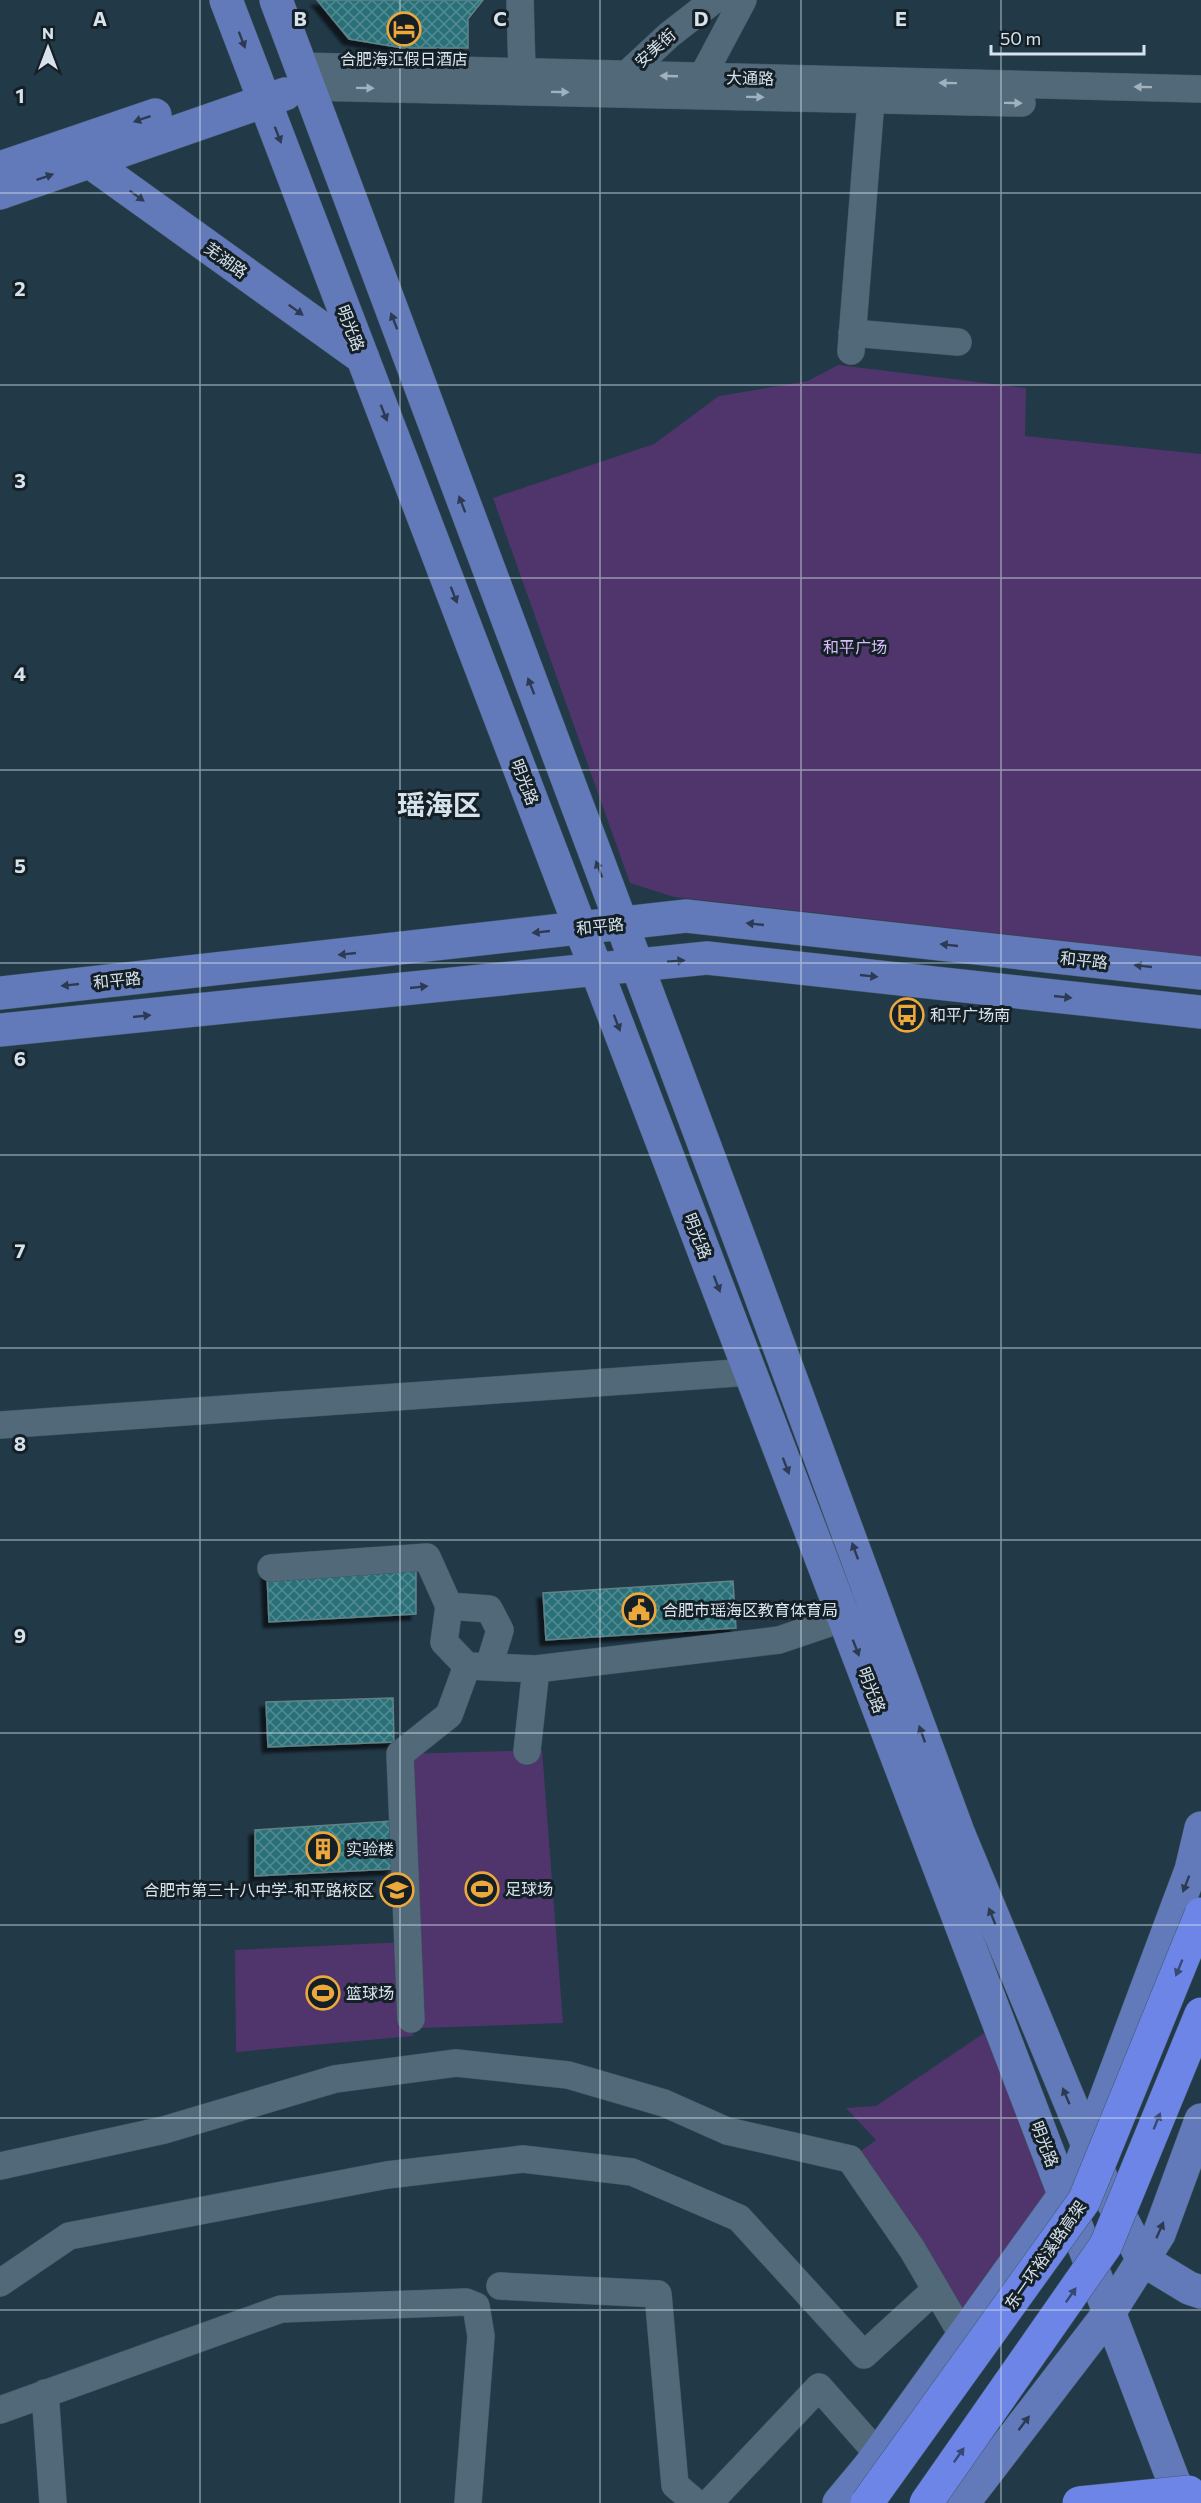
<svg xmlns="http://www.w3.org/2000/svg" width="1201" height="2503" viewBox="0 0 1201 2503" font-family="Commissioner,'Noto Sans SC',sans-serif">
<style>
.green{fill:#4f356b}
.building{fill:url(#building-cross-hatch);stroke:#618387;stroke-width:1.5;filter:url(#shadow)}
.lines{fill:none;stroke-linecap:round;stroke-linejoin:round}
.minor-casing{stroke:#425763;stroke-width:28}
.major-casing{stroke:#425763;stroke-width:34}
.minor{stroke:#516979;stroke-width:27}
.major{stroke:#627aba;stroke-width:33}
.highway-bridge-casing{stroke:#425763;stroke-width:34;stroke-linecap:butt}
.highway-bridge{stroke:#6d85e6;stroke-width:33}
.oneway{fill:#2c3a52}
.oneway2{fill:#a1b2bf}
.oneway3{fill:#384873}
.grid{fill:none;stroke:#d6e3ed;stroke-width:1.5;stroke-opacity:0.55}
.labels{text-anchor:middle;stroke-width:6;stroke-linejoin:round;paint-order:stroke}
.street-label{font-size:16px;fill:#d6e3ed;stroke:#151f26}
.poi-label{font-size:16px;fill:#d6e3ed;stroke:#151f26;text-anchor:start}
.park-label{font-size:16px;fill:#d6bcf8;stroke:#151f26}
.town-label{font-size:28px;font-weight:bold;fill:#d6e3ed;stroke:#151f26}
.grid-label{font-size:20px;text-anchor:middle;font-weight:bold;fill:#d6e3ed;stroke:#151f26;stroke-width:6;stroke-linejoin:round;paint-order:stroke}
</style>
<defs>
<pattern id="building-cross-hatch" width="8" height="8" patternUnits="userSpaceOnUse" patternTransform="scale(1.5)"><rect width="8" height="8" fill="#2b7078"/><path d="M0 0l8 8M0 8l8-8" fill="none" stroke="#538b92"/></pattern>
<filter id="shadow"><feDropShadow dx="-5.5" dy="5.5" stdDeviation="1.5" flood-color="#0009"/></filter>
</defs>
<rect width="100%" height="100%" fill="#223948"/>
<path class="green" d="M838,365L1026,388L1025,436L1201,454V956L674,897L630,883L493,498L654,444L719,396L808,381Z
M542,1750L563,2023L422,2028L400,1754Z
M408,1942L413,2036L236,2052L235,1950Z
M999,2023L1064,2195L963,2336L850,2159L876,2140L846,2108L876,2106Z"/>
<path class="building" d="M317,0H483L468,19V48H403L349,39Z
M416,1563V1614L269,1622L267,1573Z
M733,1581L736,1628L546,1640L543,1593Z
M393,1698L394,1742L268,1747L266,1702Z
M392,1821V1869L255,1876V1830Z"/>
<g class="lines">
<g class="minor-casing">
<path id="minor" d="M520,0L522,72
M299,66L1201,89
M626,75L669,35L714,0
M702,77L743,0
M306,87L1022,103
M852,333L958,342
M851,351L871,100
M0,1425L750,1372
M271,1568L427,1557L449,1606L489,1609L500,1630L489,1666
M449,1606L444,1642L467,1666
M527,1751L536,1669
M411,2019L400,1754L449,1715L467,1666L536,1669L779,1640L844,1618
M0,2166L164,2130L335,2079L456,2063L568,2075L664,2103L727,2131L850,2159L912,2249L963,2336
M0,2283L69,2236L387,2175L523,2159L632,2172L739,2218L864,2355L935,2290
M500,2286L658,2294L675,2485L696,2503
M45,2393L53,2503
M0,2410L281,2309L466,2302L476,2306L481,2336L468,2503
M709,2503L819,2387L878,2454"/>
</g>
<g class="major-casing">
<path id="major" d="M226,0L1182,2503
M276,0L744,1251L958,1832L1106,2189L1143,2260L1189,2288L1201,2292
M90,162L363,358
M0,168L155,115
M0,193L285,94
M0,993L686,916L1201,973
M0,1030L707,958L1201,1012
M839,2503L869,2467L1075,2180L1191,1870L1201,1828
M963,2503L1109,2313L1159,2234L1201,2120"/>
</g>
<use href="#minor" class="minor"/>
<use href="#major" class="major"/>
<g class="highway-bridge-casing">
<path id="highway-bridge" d="M867,2503L1084,2201L1201,1914
M926,2503L1106,2245L1201,2014
M1079,2503L1189,2492"/>
</g>
<use href="#highway-bridge" class="highway-bridge"/>
</g>
<defs><path id="oneway-solid" d="M-6-.8H1V-3.2L6.5 0L1 3.2V.8H-6Z" transform="scale(1.5)"/></defs>
<g class="oneway">
<use href="#oneway-solid" transform="translate(242 40) rotate(69)"/>
<use href="#oneway-solid" transform="translate(142 119) rotate(161)"/>
<use href="#oneway-solid" transform="translate(278 135) rotate(69)"/>
<use href="#oneway-solid" transform="translate(45 177) rotate(-19)"/>
<use href="#oneway-solid" transform="translate(137 196) rotate(36)"/>
<use href="#oneway-solid" transform="translate(296 310) rotate(36)"/>
<use href="#oneway-solid" transform="translate(394 321) rotate(-111)"/>
<use href="#oneway-solid" transform="translate(384 413) rotate(69)"/>
<use href="#oneway-solid" transform="translate(462 504) rotate(-111)"/>
<use href="#oneway-solid" transform="translate(454 595) rotate(69)"/>
<use href="#oneway-solid" transform="translate(531 686) rotate(-111)"/>
<use href="#oneway-solid" transform="translate(599 869) rotate(-111)"/>
<use href="#oneway-solid" transform="translate(755 924) rotate(-174)"/>
<use href="#oneway-solid" transform="translate(541 932) rotate(174)"/>
<use href="#oneway-solid" transform="translate(949 945) rotate(-174)"/>
<use href="#oneway-solid" transform="translate(347 954) rotate(174)"/>
<use href="#oneway-solid" transform="translate(676 961) rotate(-5)"/>
<use href="#oneway-solid" transform="translate(1143 966) rotate(-174)"/>
<use href="#oneway-solid" transform="translate(869 976) rotate(6)"/>
<use href="#oneway-solid" transform="translate(70 985) rotate(174)"/>
<use href="#oneway-solid" transform="translate(419 987) rotate(-6)"/>
<use href="#oneway-solid" transform="translate(1063 997) rotate(6)"/>
<use href="#oneway-solid" transform="translate(142 1016) rotate(-6)"/>
<use href="#oneway-solid" transform="translate(617 1023) rotate(69)"/>
<use href="#oneway-solid" transform="translate(717 1284) rotate(69)"/>
<use href="#oneway-solid" transform="translate(786 1466) rotate(69)"/>
<use href="#oneway-solid" transform="translate(855 1551) rotate(-110)"/>
<use href="#oneway-solid" transform="translate(856 1648) rotate(69)"/>
<use href="#oneway-solid" transform="translate(922 1734) rotate(-110)"/>
<use href="#oneway-solid" transform="translate(1186 1884) rotate(111)"/>
<use href="#oneway-solid" transform="translate(992 1916) rotate(-112)"/>
<use href="#oneway-solid" transform="translate(1066 2096) rotate(-113)"/>
<use href="#oneway-solid" transform="translate(1160 2230) rotate(-66)"/>
<use href="#oneway-solid" transform="translate(1024 2423) rotate(-53)"/>
</g>
<g class="oneway2">
<use href="#oneway-solid" transform="translate(669 76) rotate(-178)"/>
<use href="#oneway-solid" transform="translate(948 83) rotate(-179)"/>
<use href="#oneway-solid" transform="translate(1143 87) rotate(-179)"/>
<use href="#oneway-solid" transform="translate(365 88) rotate(1)"/>
<use href="#oneway-solid" transform="translate(560 92) rotate(1)"/>
<use href="#oneway-solid" transform="translate(755 97) rotate(1)"/>
<use href="#oneway-solid" transform="translate(1013 103) rotate(1)"/>
</g>
<g class="oneway3">
<use href="#oneway-solid" transform="translate(1179 1968) rotate(112)"/>
<use href="#oneway-solid" transform="translate(1157 2121) rotate(-68)"/>
<use href="#oneway-solid" transform="translate(1071 2295) rotate(-55)"/>
<use href="#oneway-solid" transform="translate(959 2455) rotate(-55)"/>
</g>
<path class="grid" d="M200,0V2503M400,0V2503M600,0V2503M801,0V2503M1001,0V2503M0,193H1201M0,385H1201M0,578H1201M0,770H1201M0,963H1201M0,1155H1201M0,1348H1201M0,1540H1201M0,1733H1201M0,1925H1201M0,2118H1201M0,2310H1201"/>
<defs>
<g id="hotel-ring" transform="scale(1.725)"><circle r="9.5" fill="#151f26" stroke="#eda83b" stroke-width="1.5"/><path d="M-6-4.5h1.5V1H6V5H4.5V3h-9V5H-6ZM-4 0a1.8 1.8 0 1 1 3.6 0ZM.5 0V-2.5h3Q6-2.5 6 0Z" fill="#eda83b"/></g>
<g id="bus-ring" transform="scale(1.725)"><circle r="9.5" fill="#151f26" stroke="#eda83b" stroke-width="1.5"/><path d="M-5-6H5V4H4V6H2V4H-2V6H-4V4H-5ZM-3.5-4V0h7V-4ZM-3.5 1.2v1.5H-2V1.2ZM2 1.2v1.5H3.5V1.2Z" fill="#eda83b"/></g>
<g id="civic-ring" transform="scale(1.725)"><circle r="9.5" fill="#151f26" stroke="#eda83b" stroke-width="1.5"/><path d="M-.6-6.5H3V-4.5H.6V-3L4-1V1h2V6H-6V1h2V-1L-.6-3ZM-1.2 2.5V6h2.4V2.5Z" fill="#eda83b"/></g>
<g id="building-ring" transform="scale(1.725)"><circle r="9.5" fill="#151f26" stroke="#eda83b" stroke-width="1.5"/><path d="M-4-6H4V6H1V3H-1V6H-4ZM-2.5-4.3h1.7v1.8h-1.7ZM.8-4.3h1.7v1.8H.8ZM-2.5-1h1.7V.8h-1.7ZM.8-1h1.7V.8H.8Z" fill="#eda83b"/></g>
<g id="stadium-ring" transform="scale(1.725)"><circle r="9.5" fill="#151f26" stroke="#eda83b" stroke-width="1.5"/><path d="M0-5a6.5 5 0 1 0 0 10a6.5 5 0 1 0 0-10ZM-3.5-1.8h7v3.6h-7Z" fill="#eda83b"/></g>
<g id="school-ring" transform="scale(1.725)"><circle r="9.5" fill="#151f26" stroke="#eda83b" stroke-width="1.5"/><path d="M0-5L7-2L0 1L-7-2ZM-4 1L0 2.5L4 1V4Q0 6-4 4Z" fill="#eda83b"/></g>
</defs>
<g fill-rule="evenodd">
<use href="#hotel-ring" x="404" y="29"/>
<use href="#bus-ring" x="907" y="1015"/>
<use href="#civic-ring" x="639" y="1610"/>
<use href="#building-ring" x="323" y="1849"/>
<use href="#stadium-ring" x="482" y="1889"/>
<use href="#school-ring" x="397" y="1890"/>
<use href="#stadium-ring" x="323" y="1993"/>
</g>
<g class="labels">
<g class="street-label">
<text transform="translate(655 48) rotate(-42)" y="6">安美街</text>
<text transform="translate(750 78) rotate(1)" y="6">大通路</text>
<text transform="translate(226 260) rotate(36)" y="6">芜湖路</text>
<text transform="translate(351 328) rotate(69)" y="6">明光路</text>
<text transform="translate(525 782) rotate(69)" y="6">明光路</text>
<text transform="translate(600 926) rotate(-6)" y="6">和平路</text>
<text transform="translate(1084 960) rotate(6)" y="6">和平路</text>
<text transform="translate(117 980) rotate(-6)" y="6">和平路</text>
<text transform="translate(698 1236) rotate(69)" y="6">明光路</text>
<text transform="translate(872 1690) rotate(69)" y="6">明光路</text>
<text transform="translate(1045 2144) rotate(69)" y="6">明光路</text>
<text transform="translate(1045 2255) rotate(-55)" y="6">东一环裕溪路高架</text>
</g>
<g class="poi-label">
<text x="404" y="65" text-anchor="middle">合肥海汇假日酒店</text>
<text x="930" y="1021">和平广场南</text>
<text x="662" y="1616">合肥市瑶海区教育体育局</text>
<text x="346" y="1855">实验楼</text>
<text x="505" y="1895">足球场</text>
<text x="374" y="1896" text-anchor="end">合肥市第三十八中学-和平路校区</text>
<text x="346" y="1999">篮球场</text>
</g>
<g class="park-label">
<text x="855" y="653">和平广场</text>
</g>
<g class="town-label">
<text x="439" y="815">瑶海区</text>
</g>
</g>
<g class="grid-label">
<text x="100" y="26">A</text>
<text x="300" y="26">B</text>
<text x="500" y="26">C</text>
<text x="701" y="26">D</text>
<text x="901" y="26">E</text>
<text x="20" y="103">1</text>
<text x="20" y="296">2</text>
<text x="20" y="488">3</text>
<text x="20" y="681">4</text>
<text x="20" y="873">5</text>
<text x="20" y="1066">6</text>
<text x="20" y="1258">7</text>
<text x="20" y="1451">8</text>
<text x="20" y="1643">9</text>
</g>
<g transform="translate(48 48)" stroke="#151f26" stroke-width="4.5" paint-order="stroke">
<path d="M0-4.5L10 22L0 15L-10 22Z" fill="#d6e3ed"/>
<text y="-9" font-size="16" font-weight="bold" text-anchor="middle" fill="#d6e3ed">N</text>
</g>
<path d="M991 45v9h153v-9" fill="none" stroke="#d6e3ed" stroke-width="3"/>
<text x="1000" y="45" font-size="18" fill="#d6e3ed" stroke="#151f26" stroke-width="4.5" paint-order="stroke">50 m</text>
</svg>
